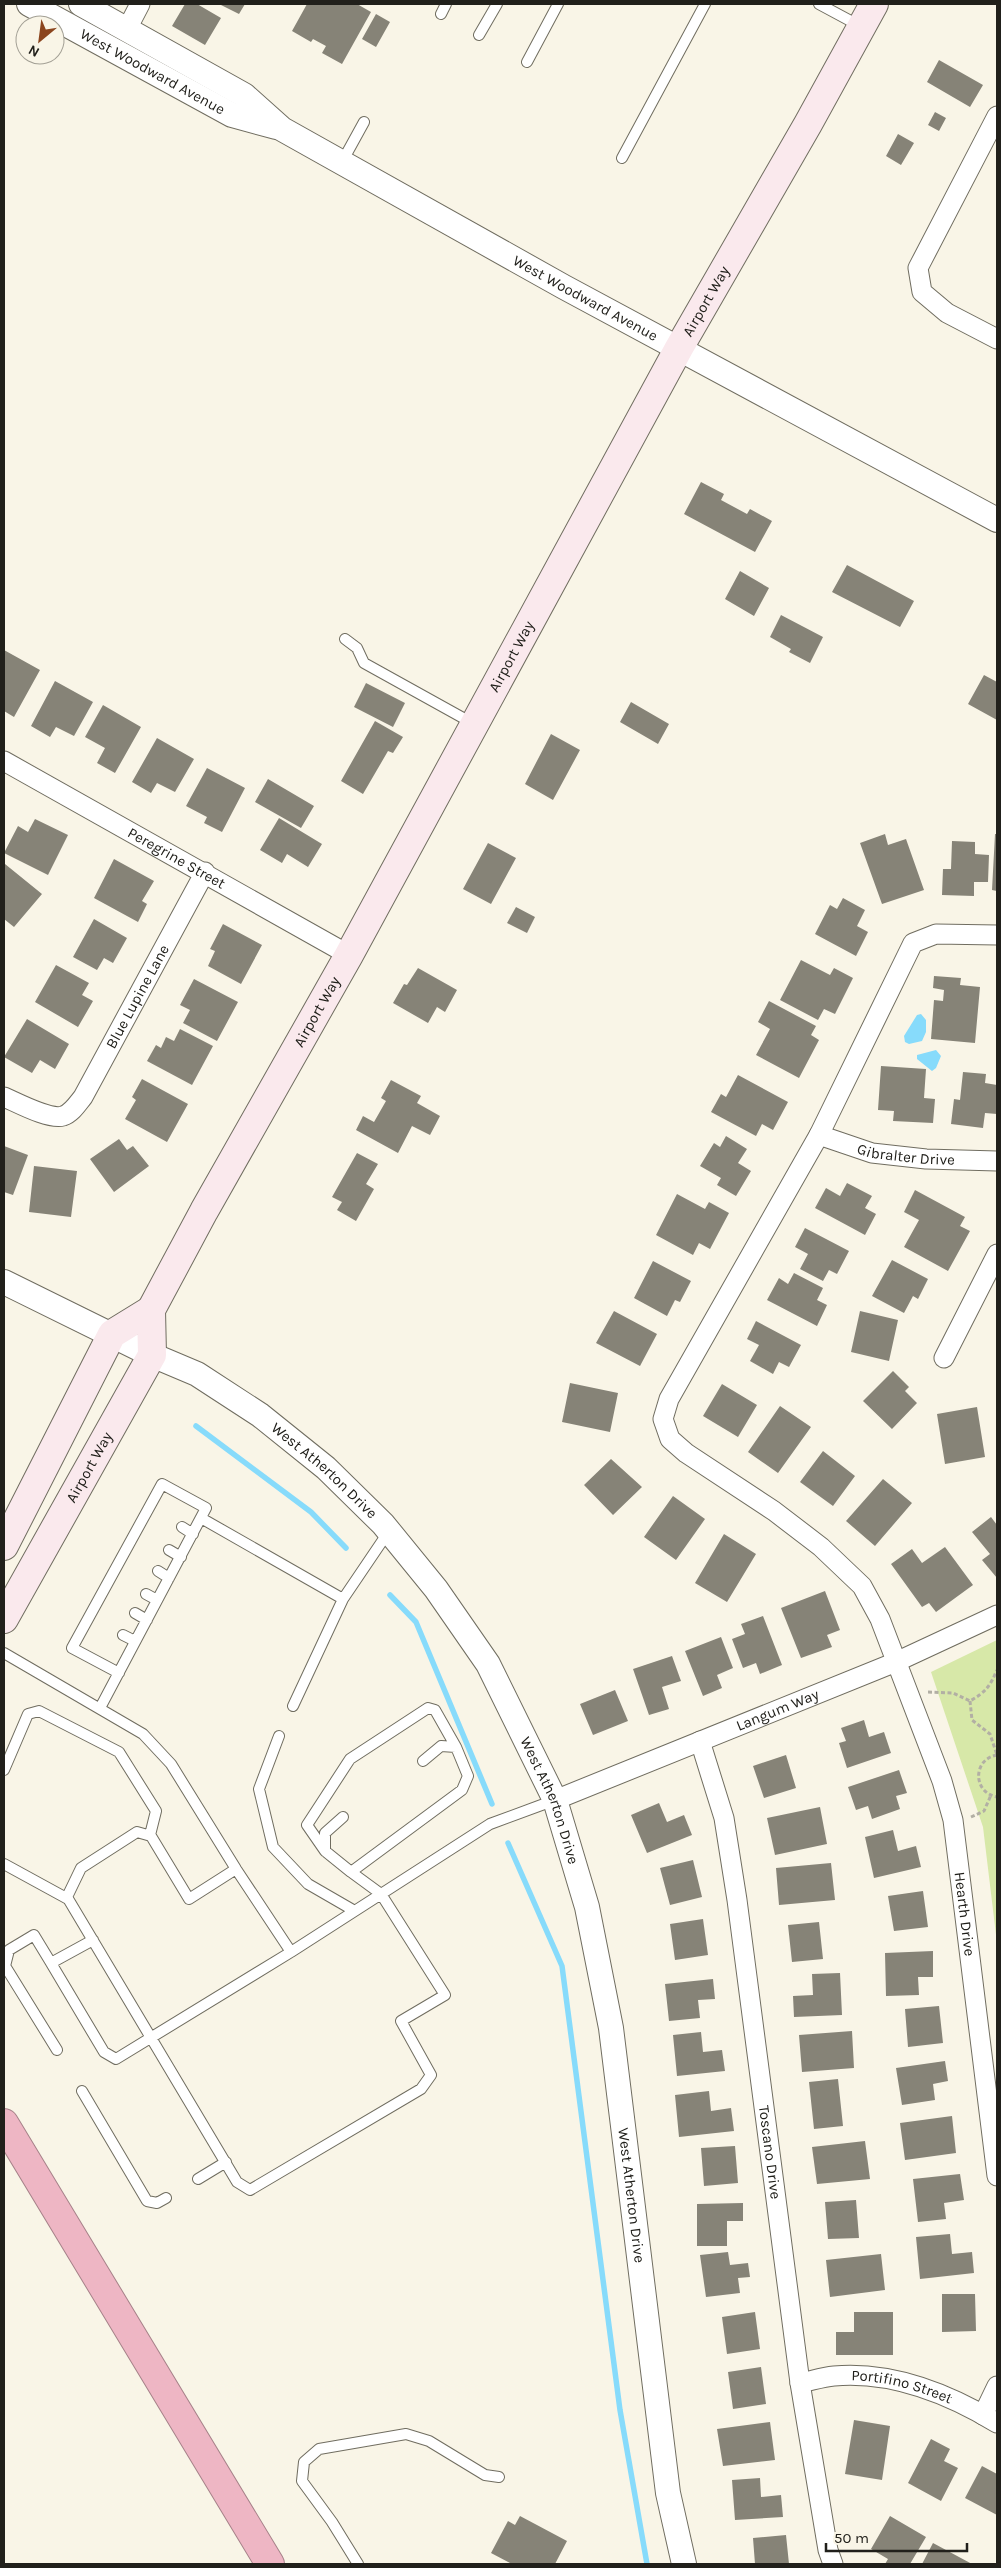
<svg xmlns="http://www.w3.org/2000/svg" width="1001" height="2568" viewBox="0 0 1001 2568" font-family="Karla,sans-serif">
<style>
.green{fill:#d7e8a8}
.water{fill:#87dbfb}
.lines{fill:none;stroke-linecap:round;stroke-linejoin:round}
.stream{stroke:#87dbfb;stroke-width:5.5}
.building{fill:#868377}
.service-casing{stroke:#706d60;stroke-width:12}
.minor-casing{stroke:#706d60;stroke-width:21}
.tertiary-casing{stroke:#706d60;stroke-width:26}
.secondary-casing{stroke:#706d60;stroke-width:30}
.motorway-casing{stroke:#a68289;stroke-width:30}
.path{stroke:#b2afa4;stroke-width:3;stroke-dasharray:4 2.5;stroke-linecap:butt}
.service{stroke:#fff;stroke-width:10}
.minor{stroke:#fff;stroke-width:19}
.tertiary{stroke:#fff;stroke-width:24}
.secondary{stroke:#fae9ed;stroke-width:28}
.motorway{stroke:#eeb6c4;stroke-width:28}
.labels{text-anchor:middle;stroke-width:4;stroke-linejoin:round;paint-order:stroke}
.street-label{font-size:15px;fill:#21201b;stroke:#f9f5e7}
</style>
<rect width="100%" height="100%" fill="#f9f5e7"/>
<path class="green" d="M997,1640V1943L983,1827L931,1672Z"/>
<path class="water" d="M921,1014L926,1020V1032L922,1041L909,1044L905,1042L904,1036L917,1015Z
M936,1050L941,1056L936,1068L932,1071L917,1059V1055Z"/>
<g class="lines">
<path class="stream" d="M196,1426L311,1512L346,1548
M390,1595L416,1622L492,1804
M508,1843L562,1966L620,2410L647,2564"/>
</g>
<path class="building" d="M185,4H197L221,18L205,45L172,26Z
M219,4H245L239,14Z
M307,4H357L371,12L342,64L322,53L326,46L313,39L311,42L292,31Z
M376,14L390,22L376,47L362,39Z
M939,60L983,85L970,107L927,82Z
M935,112L946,118L939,131L928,125Z
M898,134L914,143L901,165L886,156Z
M701,482L724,494L721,500L747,514L750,509L772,521L755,552L684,514Z
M847,565L914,601L900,627L832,592Z
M740,571L769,588L754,616L725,599Z
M781,615L823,637L810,663L789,652L791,649L770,637Z
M4,650L40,670L14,717L4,711Z
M984,675L997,682V720L968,704Z
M55,681L93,702L74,736L56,727L50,737L31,726Z
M366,683L405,703L393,727L354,707Z
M631,702L669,724L658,744L620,722Z
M103,705L141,727L115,773L97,763L105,748L85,737Z
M375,721L403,737L393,753L388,751L363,794L341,781Z
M551,734L580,750L553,800L525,784Z
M157,738L194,759L175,792L157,783L151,793L132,782Z
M207,768L245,788L222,832L204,823L207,817L186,806Z
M268,779L314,806L301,828L255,802Z
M279,818L322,844L308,867L287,854L282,863L260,850Z
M35,819L68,835L48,875L4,853L18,826L28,832Z
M885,834L888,845L906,839L924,890L882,904L860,843Z
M995,834H997V891L992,890Z
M952,841L975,842V854L989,855L988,882H974V896L942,895L943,869H951Z
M488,843L516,858L491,904L463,889Z
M114,859L154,881L142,901L147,904L138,922L94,898Z
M5,864L42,894L14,927L4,919Z
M843,898L865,910L857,926L868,932L856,956L815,934L830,905L837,909Z
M516,907L535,917L527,933L507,923Z
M94,919L127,938L113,963L104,958L97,970L73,957Z
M223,924L262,945L241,984L208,966L215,951L210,949Z
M801,960L830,975L834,968L853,978L835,1014L824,1009L818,1020L780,1000Z
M56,965L89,983L82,995L93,1001L78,1027L35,1002Z
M418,968L457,990L445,1012L437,1007L428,1023L393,1003L404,984L407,985Z
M934,976L961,978L960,985L980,987L975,1043L931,1039L934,1000L943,1001L944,990L933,988Z
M194,979L238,1002L217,1041L183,1023L190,1010L180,1005Z
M769,1001L816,1026L811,1035L819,1040L799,1078L756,1055L770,1029L758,1022Z
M27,1019L69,1044L55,1069L40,1060L32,1073L4,1057Z
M180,1029L213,1046L192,1085L147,1061L156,1045L161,1048L166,1037L174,1041Z
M881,1066L926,1069L924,1098L935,1099L933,1123L893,1121L894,1111L878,1110Z
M963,1072L986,1074L985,1083L997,1085V1114L985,1113L983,1128L951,1124L954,1099L960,1100Z
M738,1075L788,1102L773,1130L762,1124L756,1136L711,1112L721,1094L726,1097Z
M142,1079L188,1104L167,1142L125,1119L136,1100L132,1097Z
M391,1080L421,1096L417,1103L440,1116L430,1135L412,1126L398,1153L356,1130L363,1116L374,1122L386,1101L381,1098Z
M726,1136L747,1149L738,1163L751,1171L736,1196L717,1185L721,1178L700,1166L714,1143L720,1147Z
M119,1139L127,1150L133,1146L149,1166L114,1192L90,1159Z
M4,1146L28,1155L13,1195L4,1192Z
M357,1153L378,1164L366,1184L374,1189L356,1221L337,1210L342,1202L332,1197Z
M34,1166L77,1171L71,1217L29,1212Z
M847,1183L872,1196L865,1208L876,1214L865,1235L815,1208L826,1188L840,1196Z
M915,1190L965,1217L960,1226L970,1231L948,1271L904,1247L919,1220L904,1212Z
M677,1194L705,1209L709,1202L729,1213L710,1249L699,1243L693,1255L656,1235Z
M805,1228L849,1251L837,1274L829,1270L823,1281L800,1269L808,1254L795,1247Z
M892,1260L928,1279L918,1299L913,1296L904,1313L872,1296Z
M653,1261L691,1281L680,1302L675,1300L667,1316L634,1298Z
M794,1273L823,1288L817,1300L827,1305L817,1326L767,1300L779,1278L788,1284Z
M614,1311L657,1334L640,1366L596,1343Z
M860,1311L898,1320L889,1361L851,1352Z
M756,1321L801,1345L789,1367L779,1362L773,1374L750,1361L759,1345L747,1339Z
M893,1371L909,1387L905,1391L917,1403L892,1429L863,1401Z
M570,1383L618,1393L610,1432L562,1422Z
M722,1384L757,1405L738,1437L703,1416Z
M780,1406L811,1427L778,1473L748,1452Z
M977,1407L985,1457L945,1464L937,1414Z
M823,1451L855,1476L833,1506L800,1482Z
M611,1459L642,1487L613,1515L584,1485Z
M883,1479L912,1503L875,1546L846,1521Z
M673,1496L705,1519L676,1560L644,1537Z
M991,1517L997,1525V1578L982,1560L990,1554L972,1532Z
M724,1534L756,1554L727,1602L695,1583Z
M945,1547L973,1585L936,1612L929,1603L922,1607L891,1564L912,1549L922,1563Z
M825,1591L840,1630L827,1635L832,1647L801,1658L781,1608Z
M763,1616L782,1665L760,1674L756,1663L743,1668L732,1639L745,1634L741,1624Z
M721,1637L733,1668L717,1675L722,1688L703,1696L685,1651Z
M672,1656L681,1681L662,1687L669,1709L649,1715L633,1669Z
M615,1690L628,1721L593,1735L580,1704Z
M864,1720L869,1737L884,1732L891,1753L847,1768L839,1743L846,1741L841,1728Z
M786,1755L796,1788L764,1798L753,1766Z
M899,1770L907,1793L896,1796L900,1809L872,1819L868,1806L856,1810L848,1787Z
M659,1803L667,1822L684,1815L692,1835L647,1853L631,1815Z
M820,1807L827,1844L775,1855L767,1818Z
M893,1830L898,1851L916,1846L921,1867L874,1878L865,1837Z
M693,1860L702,1897L670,1905L660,1868Z
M831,1863L835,1900L779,1905L776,1868Z
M923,1891L928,1927L894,1931L888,1896Z
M703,1919L708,1955L675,1960L670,1924Z
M819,1922L823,1959L792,1962L788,1925Z
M933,1951V1977H918L919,1995L886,1996L885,1953Z
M840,1973L842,2015L794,2017L793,1996L813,1995L812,1974Z
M713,1979L715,1999L698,2000L700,2018L669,2021L665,1984Z
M939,2006L943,2043L908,2047L905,2009Z
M852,2031L854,2068L802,2072L799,2035Z
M701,2032L703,2052L722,2050L725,2071L677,2076L673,2035Z
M945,2061L948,2081L933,2084L935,2100L902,2105L896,2068Z
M838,2079L843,2126L814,2129L809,2082Z
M709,2091L711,2111L731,2108L734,2131L679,2137L675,2095Z
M952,2116L956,2153L905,2160L900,2123Z
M865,2141L870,2179L817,2184L812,2147Z
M735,2146L738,2183L704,2186L701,2148Z
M960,2174L964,2200L944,2203L946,2219L918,2222L913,2179Z
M856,2200L859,2238L828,2239L825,2202Z
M743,2203V2221H727V2246H697V2204Z
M950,2234L952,2254L972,2252L974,2273L920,2279L916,2237Z
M728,2252L730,2265L748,2263L750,2277L738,2278L740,2293L706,2297L700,2255Z
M881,2254L885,2290L830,2297L826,2260Z
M942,2294H975L976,2331L942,2332Z
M755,2312L760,2349L727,2354L722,2317Z
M854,2312H893V2355H836V2332H854Z
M761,2367L766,2404L733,2409L728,2372Z
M854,2420L890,2426L882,2480L845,2474Z
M770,2422L775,2460L723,2466L717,2429Z
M931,2439L950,2449L944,2461L958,2468L941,2501L908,2483Z
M982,2466L997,2474V2515L965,2498Z
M760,2478L761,2497L781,2495L783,2517L735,2520L732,2480Z
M520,2516L567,2541L555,2564H512L491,2553L508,2521L515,2525Z
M890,2516L926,2537L910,2564H885L888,2559L871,2549Z
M786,2535L789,2564H755L753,2538Z
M933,2543L972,2564H922Z"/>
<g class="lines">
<g class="service-casing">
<path id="service" d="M819,4L860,26
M441,14L446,4
M479,35L497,4
M527,62L558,4
M622,158L705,4
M342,162L364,122
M345,639L357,648L364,663L474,724
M201,1518L343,1599
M182,1527L193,1534
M169,1550L181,1557
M158,1571L169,1578
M146,1594L157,1600
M135,1613L147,1620
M123,1635L135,1641
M4,1653L143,1734L171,1764L236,1869L291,1952L490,1824L555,1800
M293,1706L343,1599L389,1531
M100,1708L206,1508L162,1484L72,1648L119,1673
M279,1736L259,1789L273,1847L308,1884L353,1910
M4,1770L28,1714L39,1711L119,1752L156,1811L150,1835
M343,1817L325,1833V1851L351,1872
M325,1851L307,1825L350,1759L428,1708L435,1710L456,1747
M4,1864L68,1899
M236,1869L189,1899L151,1836L137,1832L81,1868L67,1897L237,2182L250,2190L421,2089L431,2075L401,2021L445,1995L381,1894L351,1872L462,1790L468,1776L456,1747L441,1746L423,1761
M93,1940L51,1963L104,2052L116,2059L291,1952
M51,1963L34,1935L9,1950L5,1966L57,2050
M82,2091L147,2201L157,2203L166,2198
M198,2179L226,2162
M358,2564L332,2522L302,2481L304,2462L319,2449L406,2434L429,2441L485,2475L499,2477"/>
</g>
<g class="minor-casing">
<g id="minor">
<path d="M127,29L140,4"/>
<path d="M997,116L918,268L922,292L947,313L997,339"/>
<path id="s1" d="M4,761L349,955"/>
<path id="s2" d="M997,935L936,934L913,943L819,1135L669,1399L663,1419L670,1439L686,1453L774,1511L821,1547L862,1586L880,1619L942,1781L953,1820L997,2176"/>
<path id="s3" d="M4,1097C18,1103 49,1120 63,1116C72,1113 78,1103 83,1097L205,872"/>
<path id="s4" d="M819,1135L872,1153L926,1159L997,1161"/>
<path d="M944,1358L997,1254"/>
<path id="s5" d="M700,1741L724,1818L737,1900L800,2383L828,2550L833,2564"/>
<path id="s6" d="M555,1800L896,1662L997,1615"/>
<path id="s7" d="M800,2383C811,2381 822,2377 834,2376C891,2371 949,2394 997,2423"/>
<path d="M983,2415L997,2386"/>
</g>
</g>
<g class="tertiary-casing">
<g id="tertiary">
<path id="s8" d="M29,4L232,115L276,127"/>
<path id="s9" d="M81,4L244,95L282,129L564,287L997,520"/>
<path id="s10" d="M4,1282L152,1355L197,1374L260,1415L326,1468L383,1524L436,1589L488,1664L555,1800L587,1907L611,2028L668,2493L684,2564"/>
</g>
</g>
<g class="secondary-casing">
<g id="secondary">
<path d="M4,1546L112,1334L151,1310"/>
<path id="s11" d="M4,1619L152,1355L151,1310L204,1211L349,955L679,348L808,124L874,4"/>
</g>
</g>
<g class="motorway-casing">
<path id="motorway" d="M4,2123L270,2564"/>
</g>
<path class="path" d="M928,1692L953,1693L970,1701C986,1692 990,1686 997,1670
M970,1701L972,1720L990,1734L997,1755
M997,1755C973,1759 972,1792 997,1797
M971,1817L984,1811L991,1795"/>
<use href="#service" class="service"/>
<use href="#minor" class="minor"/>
<use href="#tertiary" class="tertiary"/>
<use href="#secondary" class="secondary"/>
<use href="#motorway" class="motorway"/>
</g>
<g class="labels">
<g class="street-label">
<text dy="5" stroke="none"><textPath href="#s8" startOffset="141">West Woodward Avenue</textPath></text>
<text dy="5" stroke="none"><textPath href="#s9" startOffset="585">West Woodward Avenue</textPath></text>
<text dy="5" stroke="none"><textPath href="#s11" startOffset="1499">Airport Way</textPath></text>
<text dy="5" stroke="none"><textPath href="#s11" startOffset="1094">Airport Way</textPath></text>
<text dy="5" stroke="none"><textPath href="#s1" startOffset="198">Peregrine Street</textPath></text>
<text dy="5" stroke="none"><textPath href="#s3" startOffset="205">Blue Lupine Lane</textPath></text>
<text dy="5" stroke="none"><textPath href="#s11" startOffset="689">Airport Way</textPath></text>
<text dy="5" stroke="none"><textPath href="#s4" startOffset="90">Gibralter Drive</textPath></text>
<text dy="5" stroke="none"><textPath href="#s11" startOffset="174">Airport Way</textPath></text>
<text dy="5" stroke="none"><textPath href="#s10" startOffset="374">West Atherton Drive</textPath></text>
<text dy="5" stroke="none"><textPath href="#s6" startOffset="240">Langum Way</textPath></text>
<text dy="5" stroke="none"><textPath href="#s10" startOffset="779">West Atherton Drive</textPath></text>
<text dy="5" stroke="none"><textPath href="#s2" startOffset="1234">Hearth Drive</textPath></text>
<text dy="5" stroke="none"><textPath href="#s5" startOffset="418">Toscano Drive</textPath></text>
<text dy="5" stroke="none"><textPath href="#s10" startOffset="1184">West Atherton Drive</textPath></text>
<text dy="5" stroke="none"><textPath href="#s7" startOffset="104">Portifino Street</textPath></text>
</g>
</g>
<rect width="1001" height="2568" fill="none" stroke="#21201b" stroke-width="10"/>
<g transform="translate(40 40) rotate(209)"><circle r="24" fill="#f9f5e7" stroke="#a3a095"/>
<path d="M0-4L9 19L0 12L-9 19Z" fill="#8b451e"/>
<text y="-8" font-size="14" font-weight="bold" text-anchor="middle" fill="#21201b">N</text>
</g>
<path d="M826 2543v8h141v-8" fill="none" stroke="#21201b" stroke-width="2.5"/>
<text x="834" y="2543" font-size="15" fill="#21201b" stroke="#f9f5e7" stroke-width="4" paint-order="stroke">50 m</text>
</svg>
